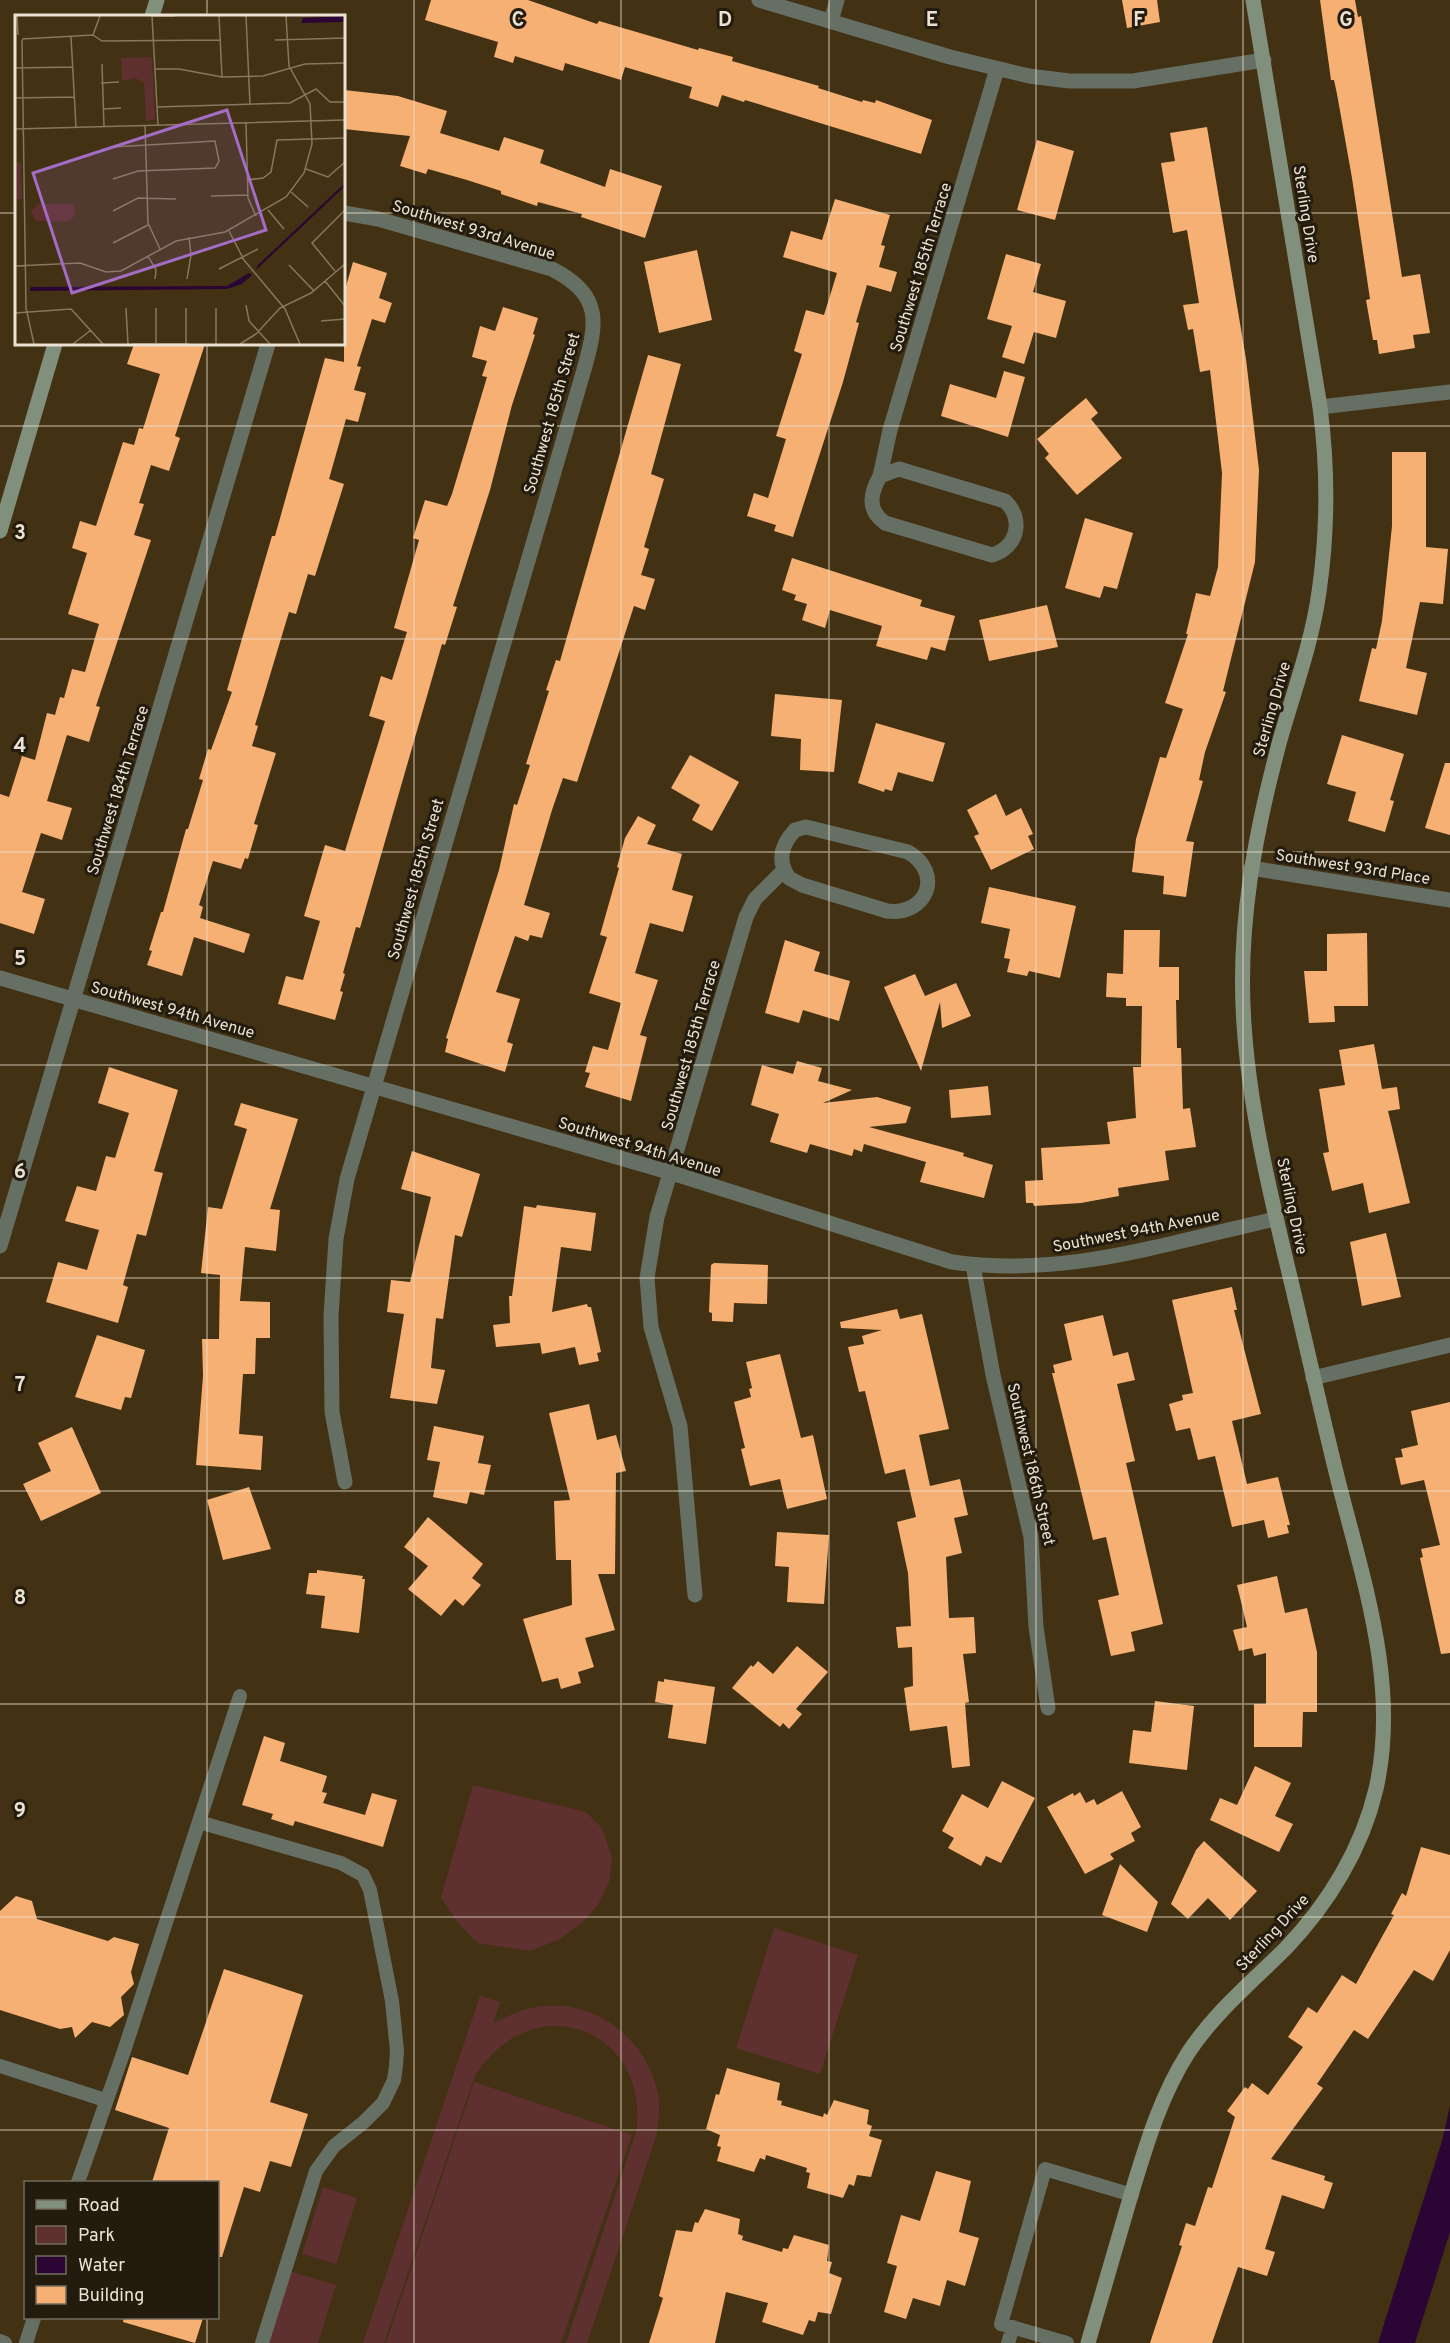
<svg xmlns="http://www.w3.org/2000/svg" width="1450" height="2343" viewBox="0 0 1450 2343" font-family="Overpass,sans-serif">
<style>
.green{fill:#5f3030}
.water{fill:#2b0533}
.building{fill:#f7b074}
.lines{fill:none;stroke-linecap:round;stroke-linejoin:round}
.lane{stroke:#656f63;stroke-width:14}
.street{stroke:#656f63;stroke-width:15}
.secondary{stroke:#80907c;stroke-width:15}
.grid{fill:none;stroke:#ece2d1;stroke-width:1.5;stroke-opacity:0.55}
.labels{text-anchor:middle;stroke-width:6;stroke-linejoin:round;paint-order:stroke}
.street-label{font-size:16px;fill:#ece2d1;stroke:#221b0e}
.inset-road{fill:none;stroke:#86785f;stroke-width:1.5}
.view{fill:#a36cc5;fill-opacity:0.15;stroke:#a36cc5;stroke-width:3}
.inset-edge{fill:none;stroke:#ece2d1;stroke-width:3}
.grid-label{font-size:20px;text-anchor:middle;font-weight:bold;fill:#ece2d1;stroke:#221b0e;stroke-width:6;stroke-linejoin:round;paint-order:stroke}
</style>
<rect width="100%" height="100%" fill="#423113"/>
<path class="green" d="M473,1785L586,1812L602,1828L612,1858L609,1882L598,1905L581,1924L558,1940L530,1951L478,1943L458,1923L441,1897Z
M774,1928L858,1955L820,2074L736,2048Z
M480,1996L500,2002L493,2024C507,2017 520,2009 536,2007C596,1997 651,2042 659,2100C660,2112 658,2125 656,2137L587,2343H566L636,2132C651,2027 530,1984 474,2078L384,2343H363Z
M474,2082L632,2135L561,2343H386Z
M323,2187L357,2198L336,2264L302,2254Z
M289,2271L336,2285L318,2343H266Z"/>
<path class="water" d="M1450,2106V2232L1415,2343H1378L1442,2141Z"/>
<path class="building" d="M431,0H528L597,24L599,21L698,50L699,48L733,57L732,61L819,86L818,88L862,102L863,100L875,103L876,100L932,120L921,154L745,100L744,102L722,95L718,107L689,98L692,87L625,67L621,80L565,63L563,71L515,56L513,63L494,57L498,42L425,20Z
M1122,0H1157L1160,22L1127,28Z
M1320,0H1355L1358,17L1361,16L1402,277L1420,274L1430,333L1413,335L1415,348L1379,354L1377,340H1373L1366,300L1370,299L1352,178L1337,94L1334,80H1331Z
M344,90L398,96L447,111L440,133L499,151L504,137L544,150L540,163L605,187L610,169L662,186L645,238L581,217L582,214L538,202L537,206L501,194V191L467,180L428,169L426,174L400,166L410,136L344,129Z
M1207,127L1246,359L1259,470L1255,562L1223,691L1226,692L1205,752L1199,780L1203,781L1186,841L1194,842L1186,897L1163,894L1164,876L1132,872L1136,839L1160,757L1166,758L1183,709L1165,703L1188,634H1186L1196,593L1210,596L1218,567L1222,473L1210,370L1200,372L1193,329L1188,330L1183,305L1199,303L1187,230L1173,233L1161,163L1175,161L1170,133Z
M1037,140L1074,151L1055,220L1017,210Z
M835,199L890,215L881,245L885,246L879,267L897,272L891,292L867,285L856,322L859,323L843,382L793,537L774,531L776,525L747,516L754,493L768,498L786,439L776,436L802,354L794,351L806,310L824,315L837,273L783,257L791,231L822,240Z
M697,250L712,320L659,333L644,262Z
M1006,254L1041,264L1033,292L1066,301L1056,338L1034,332L1024,364L1002,357L1012,326L987,319Z
M353,262L387,273L379,298L392,303L385,323L372,319L357,366L361,367L354,390L366,393L358,422L346,419L329,479L344,484L315,576L308,574L296,614L289,612L255,725L258,726L252,746L276,753L254,824L258,825L248,859L245,858L241,869L213,861L199,905L203,907L200,918L250,934L244,953L194,937L182,976L147,965L152,951L149,950L161,912H163L186,829H188L203,780L199,779L208,749L211,750L232,692L227,690L272,536H275L325,358L344,362V293Z
M503,307L538,318L533,334L535,335L512,405L490,490L453,606L457,607L445,645L442,644L360,928L356,927L343,973L345,974L340,991L343,992L335,1020L278,1004L286,976L303,980L320,921L304,916L325,845L345,851L385,721L369,716L381,676L392,680L407,632L394,628L419,540L413,538L425,500L447,506L452,494L487,377L482,376L487,361L472,357L480,326L495,331Z
M134,344H205L175,436L180,438L169,471L151,465L139,503L144,504L134,535L151,540L96,706L100,707L89,742L67,735L47,801L72,808L62,840L41,833L22,892L45,899L34,934L0,923V794L9,797L22,756L35,760L47,713L55,715L60,697L64,698L72,669L85,672L99,624L68,614L87,553L72,548L80,521L96,526L123,442L134,445L139,428L143,429L160,374L127,364Z
M648,355L681,364L651,474L664,479L644,547L649,549L641,575L655,579L645,610L634,606L577,782L563,778L552,810L524,905L550,913L542,938L530,935L528,941L515,936L496,992L520,999L507,1042L513,1044L505,1072L445,1052L448,1039L446,1038L499,870L514,804L517,805L530,765L526,764L549,691L546,690L556,660L560,661Z
M1004,371L1025,377L1008,437L941,416L950,384L996,398Z
M1086,398L1098,413L1091,419L1122,458L1077,495L1045,458L1049,454L1037,439Z
M1392,452H1426V547L1448,549L1443,604L1420,602L1406,668L1427,673L1417,715L1359,701L1372,648L1376,649L1382,621L1392,526Z
M1085,518L1133,533L1117,589L1104,586L1100,598L1065,588Z
M792,558L922,600L920,606L955,616L945,651L931,647L927,660L876,646L882,626L830,610L825,628L802,620L807,604L794,600L796,595L782,590Z
M1047,605L1058,647L989,661L979,620Z
M775,694L842,700L834,772L800,770L801,739L771,736Z
M876,723L945,743L933,782L898,772L892,791L885,789L884,792L858,783Z
M1342,735L1404,754L1390,800L1394,801L1385,832L1348,821L1356,792L1327,784Z
M690,755L739,782L712,831L692,820L700,805L671,788Z
M1445,763H1450V835L1425,828Z
M996,794L1006,816L1021,808L1033,834L1028,836L1034,849L991,870L974,836L979,834L967,810Z
M638,816L656,825L647,844L682,854L672,890L693,896L683,932L650,923L635,973L658,980L640,1035L647,1037L631,1101L585,1087L590,1073L585,1072L593,1046L608,1050L621,1003L589,993L607,937L600,935L619,868L617,867L625,838Z
M989,887L1076,906L1060,978L1029,971L1027,976L1007,972L1010,959L1004,958L1010,929L981,923Z
M1124,930H1160L1159,967H1179V1000H1176L1177,1048H1181L1183,1109L1190,1108L1196,1147L1165,1151L1169,1180L1118,1188L1119,1196L1081,1203L1034,1206L1033,1203H1026L1025,1181L1043,1180L1041,1148L1110,1144L1107,1122L1136,1118L1133,1067H1141L1142,1006H1126V998L1106,997L1107,973L1123,974Z
M1367,933L1368,1006H1334L1335,1022L1309,1023L1304,971H1327V934Z
M785,940L820,952L814,971L850,981L839,1021L803,1010L799,1023L765,1013Z
M915,974L925,996L956,983L971,1016L942,1028L940,1002L921,1071L884,987Z
M1374,1044L1382,1089L1397,1087L1400,1109L1388,1111L1410,1203L1369,1213L1363,1183L1332,1191L1323,1153L1329,1152L1319,1089L1345,1085L1339,1050Z
M797,1061L822,1068L818,1081L852,1090L823,1103L877,1097L911,1107L906,1123L869,1127L964,1153L963,1156L993,1165L984,1198L920,1182L926,1162L864,1144L862,1152L854,1149L852,1156L810,1144L807,1153L770,1142L779,1114L751,1105L762,1065L793,1074Z
M109,1067L178,1090L154,1171L163,1173L146,1236L137,1234L123,1285L128,1287L118,1323L46,1302L58,1262L87,1270L99,1230L65,1221L77,1186L96,1191L106,1156L115,1158L129,1113L98,1103Z
M988,1086L991,1115L951,1118L949,1090Z
M241,1103L298,1119L270,1209L280,1210L276,1251L245,1247L240,1301L270,1302V1338H256L255,1374H243L239,1434L263,1436L261,1470L196,1465L203,1376L202,1339H219L220,1275L201,1273L208,1207L222,1209L247,1129L234,1125Z
M412,1151L480,1174L462,1237L455,1235L443,1319L436,1318L431,1368L445,1370L437,1404L390,1398L404,1314L387,1312L391,1280L410,1282L431,1197L401,1189Z
M537,1205L596,1213L591,1251L561,1247L552,1312L587,1304L588,1307H591L601,1352L597,1353L599,1361L579,1365L575,1347L542,1354L540,1343L496,1347L493,1325L510,1323L509,1296H512L524,1206L536,1208Z
M1386,1233L1401,1297L1362,1306L1350,1242Z
M714,1263L768,1265L767,1304L734,1303L733,1322L712,1321V1313L709,1312L711,1265Z
M1232,1287L1237,1310H1234L1261,1414L1232,1421L1247,1484L1278,1477L1290,1525H1287L1289,1533L1268,1538L1264,1520L1232,1527L1215,1456L1198,1460L1190,1428L1176,1431L1169,1404L1183,1400L1182,1395L1193,1393L1172,1300Z
M897,1309L900,1319L922,1314L949,1429L919,1435L930,1486L960,1479L968,1515L954,1518L962,1553L946,1557L949,1618L974,1617L976,1653L963,1654L969,1702L965,1703L970,1766L952,1768L947,1726L910,1731L904,1688L913,1686L912,1647L898,1648L896,1627L911,1626L908,1573L897,1522L916,1517L905,1469L885,1474L865,1391L859,1392L848,1347L864,1344L862,1336L882,1330L841,1328L840,1322Z
M1103,1315L1113,1356L1128,1352L1135,1380L1117,1384L1135,1461L1126,1463L1163,1624L1131,1632L1135,1651L1111,1656L1098,1600L1119,1595L1106,1537L1093,1540L1052,1373H1055L1053,1365L1072,1360L1064,1324Z
M97,1335L145,1350L131,1398L125,1397L121,1410L75,1397Z
M780,1354L801,1438L813,1435L827,1499L787,1509L780,1479L750,1486L741,1449L745,1448L734,1402L751,1397L749,1389L752,1388L746,1362Z
M1450,1402V1653L1441,1654L1420,1558L1423,1557L1421,1549L1440,1545L1424,1480L1401,1485L1395,1458L1403,1457L1401,1449L1418,1445L1411,1411Z
M589,1404L597,1440L616,1435L626,1471L616,1473L615,1574H598L615,1630L585,1638L594,1667L578,1672L581,1683L561,1689L558,1678L542,1682L523,1619L572,1605L571,1560H556L554,1501L570,1500L549,1413Z
M434,1426L484,1436L478,1463L491,1465L484,1495L470,1492L467,1504L433,1497L440,1462L427,1460Z
M72,1427L101,1493L41,1521L23,1484L51,1471L38,1443Z
M249,1487L271,1549L223,1560L207,1500Z
M428,1517L483,1564L472,1578L481,1585L463,1606L455,1599L441,1616L408,1589L428,1566L404,1547Z
M777,1532L829,1535L824,1604L787,1602L789,1567L775,1566Z
M317,1570L363,1576L362,1579H365L359,1633L321,1628L325,1596L306,1594L309,1573H317Z
M1277,1576L1285,1613L1307,1608L1317,1652V1712H1303L1302,1747H1254V1704H1266V1653L1254,1656L1252,1648L1239,1651L1233,1630L1247,1627L1237,1585Z
M797,1646L828,1672L796,1709L802,1714L789,1729L783,1723L780,1727L732,1688L751,1665L753,1667L758,1661L773,1674Z
M664,1679L715,1687L706,1744L668,1738L673,1705L655,1702L658,1681L664,1682Z
M1155,1701L1194,1706L1187,1770L1129,1763L1133,1730L1151,1732Z
M264,1736L285,1743L280,1761L327,1776L322,1792L327,1793L323,1803L365,1815L372,1793L397,1800L383,1847L295,1821L293,1826L271,1819L273,1814L242,1805Z
M1255,1766L1291,1783L1275,1816L1293,1824L1279,1852L1210,1820L1220,1798L1237,1805Z
M1002,1781L1035,1798L1001,1863L986,1856L981,1866L948,1848L954,1838L942,1831L962,1794L988,1808Z
M1122,1791L1141,1827L1131,1833L1135,1841L1110,1854L1114,1859L1085,1874L1047,1807L1073,1793L1074,1796L1080,1792L1086,1803L1094,1799L1097,1805Z
M1204,1841L1257,1891L1230,1920L1208,1898L1188,1919L1171,1904L1196,1850Z
M1421,1847L1450,1855V1950L1433,1981L1414,1970L1368,2039L1354,2030L1317,2084L1323,2088L1271,2159L1325,2176L1324,2180L1333,2183L1324,2209L1282,2195L1265,2249L1275,2252L1267,2276L1238,2267L1212,2343H1150L1182,2246L1179,2245L1186,2223L1195,2226L1208,2187L1212,2188L1235,2117L1227,2111L1245,2087L1248,2089L1252,2083L1268,2095L1303,2047L1288,2037L1308,2007L1317,2013L1342,1975L1356,1984L1394,1915L1391,1914L1402,1893L1406,1896Z
M1120,1864L1158,1902L1147,1932L1102,1915Z
M16,1896L32,1901L37,1919L108,1941L114,1937L139,1944L131,1972L134,1984L121,1997L124,2015L110,2027L92,2022L75,2038L72,2027L60,2029L0,2010V1911Z
M224,1969L303,1995L270,2102L308,2114L291,2167L270,2161L260,2192L244,2187L222,2257H218V2182H152L169,2128L115,2110L132,2057L188,2075Z
M727,2068L780,2083L777,2100L782,2101L781,2105L823,2117L824,2113L827,2115L834,2100L869,2110L867,2124L872,2126L869,2136L882,2140L871,2177L857,2175L854,2186L849,2184L843,2198L807,2188L810,2173L806,2172L807,2168L766,2155L765,2160L760,2158L754,2172L717,2161L721,2147L717,2146L720,2135L706,2129L716,2094L719,2095Z
M936,2171L971,2181L959,2232L979,2238L965,2286L947,2280L940,2306L913,2298L906,2319L884,2312L897,2266L887,2263L901,2215L920,2221Z
M705,2209L740,2219L738,2234L743,2236L742,2240L782,2252L783,2248L788,2249L794,2235L829,2245L827,2261L832,2262L829,2273L842,2278L831,2314L818,2312L815,2322L809,2320L803,2335L762,2322L768,2303L726,2292L715,2343H649L663,2298L659,2296L676,2230L692,2232L695,2222L698,2223Z
M124,2318H203L195,2343L123,2322Z"/>
<g class="lines">
<path class="lane" d="M199,1822L341,1863L363,1875L370,1890L392,2001L397,2051L396,2066L394,2080L383,2103L364,2122L334,2146L316,2171L262,2343
M0,2066L105,2100
M78,2182L123,2054L240,1696
M0,2341L5,2343
M26,2343L34,2318
M1008,2343L1013,2327
M1067,2343L1001,2324L1045,2169L1132,2195"/>
<path class="street" d="M759,0L950,57L1029,76L1069,81H1133L1264,60
M831,21L837,0
M344,213L378,219L552,269C604,296 597,324 583,373L347,1179L336,1239L331,1316L332,1412L345,1482
M1320,407L1450,392
M899,469L1005,501C1024,519 1018,547 992,555L885,523C867,510 870,494 880,476Z
M880,476L890,430L997,69
M806,827L908,852C944,873 927,916 887,911L802,885L789,878C777,861 781,845 795,830Z
M1251,868L1450,900
M0,978L672,1173L952,1262C1068,1278 1164,1243 1276,1219
M0,1246L268,344
M973,1265L993,1375L1031,1537L1036,1627L1048,1708
M1313,1378L1450,1345
M695,1595L680,1426L651,1327L647,1278L657,1217L746,917L755,899L784,870"/>
<path class="secondary" d="M152,16L157,0
M0,531L55,344
M1088,2343C1102,2294 1117,2244 1131,2195C1146,2146 1160,2097 1188,2053C1215,2012 1252,1982 1286,1948C1328,1904 1362,1849 1376,1789C1400,1684 1362,1577 1337,1476C1319,1403 1303,1330 1285,1256C1267,1180 1249,1102 1244,1024C1237,927 1255,833 1280,740C1294,691 1312,642 1319,592C1328,530 1328,469 1320,407L1253,0"/>
</g>
<path class="grid" d="M207,0V16M414,0V2343M621,0V2343M829,0V2343M1036,0V2343M1243,0V2343M0,213H16M344,213H1450M207,344V2182M0,426H1450M0,639H1450M0,852H1450M0,1065H1450M0,1278H1450M0,1491H1450M0,1704H1450M0,1917H1450M0,2130H1450M207,2318V2343"/>
<g class="labels">
<g class="street-label">
<text transform="translate(1307 214) rotate(81)" y="6">Sterling Drive</text>
<text transform="translate(474 229) rotate(17)" y="6">Southwest 93rd Avenue</text>
<text transform="translate(920 267) rotate(-73)" y="6">Southwest 185th Terrace</text>
<text transform="translate(551 413) rotate(-74)" y="6">Southwest 185th Street</text>
<text transform="translate(1271 709) rotate(-74)" y="6">Sterling Drive</text>
<text transform="translate(117 790) rotate(-73)" y="6">Southwest 184th Terrace</text>
<text transform="translate(1353 866) rotate(9)" y="6">Southwest 93rd Place</text>
<text transform="translate(415 879) rotate(-74)" y="6">Southwest 185th Street</text>
<text transform="translate(173 1009) rotate(16)" y="6">Southwest 94th Avenue</text>
<text transform="translate(690 1045) rotate(-74)" y="6">Southwest 185th Terrace</text>
<text transform="translate(640 1146) rotate(17)" y="6">Southwest 94th Avenue</text>
<text transform="translate(1293 1206) rotate(78)" y="6">Sterling Drive</text>
<text transform="translate(1136 1230) rotate(-11)" y="6">Southwest 94th Avenue</text>
<text transform="translate(1032 1464) rotate(77)" y="6">Southwest 186th Street</text>
<text transform="translate(1272 1932) rotate(-47)" y="6">Sterling Drive</text>
</g>
</g>
<g transform="translate(15 15)">
<rect width="330" height="330" fill="#423113"/>
<path d="M137,42L140,104L131,106L129,68L120,63L107,66L106,43ZM0,148H6L7,184H0ZM23,189H59L60,201L52,207L22,206L16,197Z" fill="#5f3030"/>
<path d="M330,1V7L286,8L288,3ZM330,168V171L241,255L243,250ZM234,258L237,260L227,269L212,274L15,276L16,272L212,271Z" fill="#2b0533"/>
<path class="inset-road" d="M2,1L3,20M137,1L143,110M137,1H160M204,1L207,62M231,1L235,90M78,20L87,26L205,25M78,20L85,1M56,22L61,112M7,24L78,20M7,25L11,293L19,329M260,25L330,23M87,49L89,112M0,53L58,52M140,54H164L207,62L248,61L290,49L330,48M86,68L104,67M0,83L59,82M142,92L275,88L301,74L315,87H330M88,94L106,93M231,108L233,183L241,201M130,110L133,208L145,234M0,114L330,105M98,132L200,126L204,146L200,153L123,156L98,164M291,154L313,162L330,147M232,165L248,163L256,157L262,125L330,123M276,177L293,192M196,181L233,180M253,195L269,214M98,196L123,183L161,184M214,216L229,245L270,294L285,329M98,228L133,210M133,241L141,255L140,264M274,250L299,276M0,251L65,248L91,257L106,256L161,226L210,217L271,182L289,158L297,129L295,89L274,51L271,1M204,254L243,234M320,256L297,228L330,195M172,264L176,240L174,222M310,266L330,291M231,290L234,306L255,329M111,293L113,329M141,293V328M171,293V328M201,293V329M0,298L56,294L88,329M306,306L330,304M58,329L76,315M117,329H174M225,329L241,319L265,293L296,278L330,249"/>
<path class="view" d="M212,95L251,215L57,278L18,158Z"/>
<rect width="330" height="330" class="inset-edge"/>
</g>
<g class="grid-label">
<text x="518" y="26">C</text>
<text x="725" y="26">D</text>
<text x="932" y="26">E</text>
<text x="1139" y="26">F</text>
<text x="1346" y="26">G</text>
<text x="20" y="539">3</text>
<text x="20" y="752">4</text>
<text x="20" y="965">5</text>
<text x="20" y="1178">6</text>
<text x="20" y="1391">7</text>
<text x="20" y="1604">8</text>
<text x="20" y="1817">9</text>
</g>
<rect x="24" y="2181" width="195" height="138" fill="#221b0e" stroke="#736b5c" stroke-width="1.5"/>
<rect x="36" y="2200" width="30" height="9" fill="#80907c" stroke="#736b5c" stroke-width="1.5"/>
<text x="78" y="2211" font-size="18" fill="#ece2d1">Road</text>
<rect x="36" y="2226" width="30" height="18" fill="#5f3030" stroke="#736b5c" stroke-width="1.5"/>
<text x="78" y="2241" font-size="18" fill="#ece2d1">Park</text>
<rect x="36" y="2256" width="30" height="18" fill="#2b0533" stroke="#736b5c" stroke-width="1.5"/>
<text x="78" y="2271" font-size="18" fill="#ece2d1">Water</text>
<rect x="36" y="2286" width="30" height="18" fill="#f7b074" stroke="#736b5c" stroke-width="1.5"/>
<text x="78" y="2301" font-size="18" fill="#ece2d1">Building</text>
</svg>
